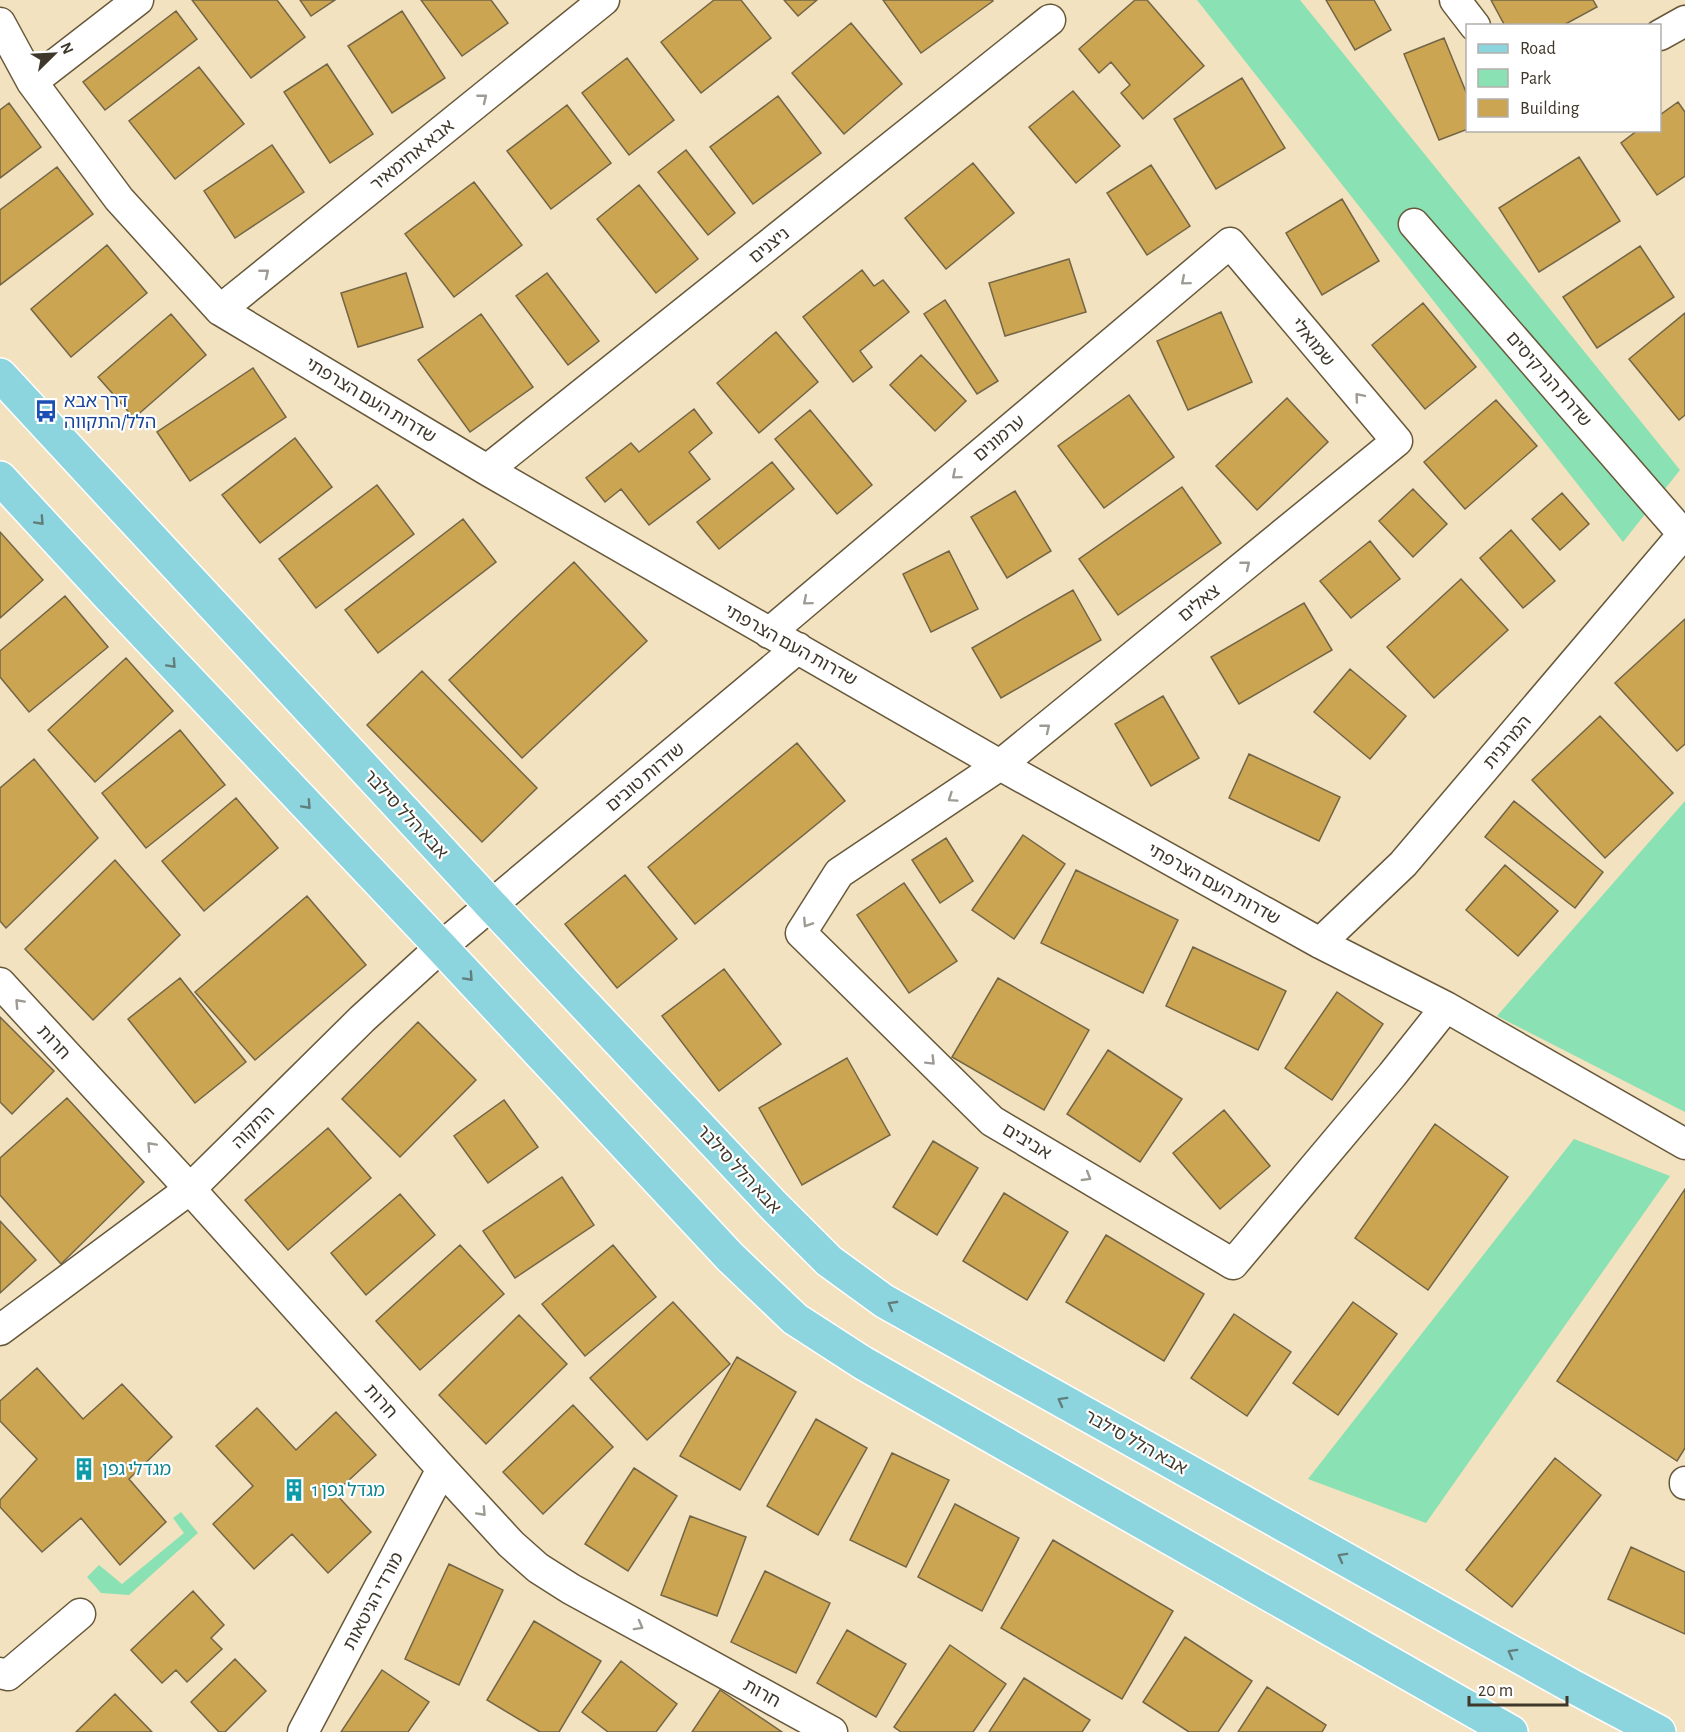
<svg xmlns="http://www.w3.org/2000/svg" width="1685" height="1732" viewBox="0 0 1685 1732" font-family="'Alegreya Sans','Noto Sans Hebrew',sans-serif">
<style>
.green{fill:#8ae1b3}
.building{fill:#cba551;stroke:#736546;stroke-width:1.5}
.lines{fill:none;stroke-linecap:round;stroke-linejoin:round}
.street-casing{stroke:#67583a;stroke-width:33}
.primary-casing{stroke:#fff;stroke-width:36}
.street{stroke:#fff;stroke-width:30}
.primary{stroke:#8dd5de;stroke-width:33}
.oneway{stroke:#9e9b94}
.oneway2{stroke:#627e7b}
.labels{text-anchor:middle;stroke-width:4.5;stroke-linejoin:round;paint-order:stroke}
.street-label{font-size:18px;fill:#3e372a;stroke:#fff}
.transit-label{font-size:18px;fill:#164399;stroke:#fff;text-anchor:start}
.culture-label{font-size:18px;fill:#0d838f;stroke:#fff;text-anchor:start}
</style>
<rect width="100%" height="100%" fill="#f2e2c0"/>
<path class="green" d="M1197,0H1300L1680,470L1623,542Z
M1685,801V1112L1497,1016Z
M1574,1139L1670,1176L1426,1523L1308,1479Z
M181,1512L198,1533L129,1595L101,1593L87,1577L99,1565L122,1584L184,1533L173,1518Z"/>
<path class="building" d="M192,0H277L305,37L251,78Z
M300,0H335L311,16Z
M421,0H491L508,23L462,56Z
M714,0H741L771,38L701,93L661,42Z
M784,0H817L798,16Z
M883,0H992L993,1L921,53Z
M1135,0H1147L1204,66L1143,119L1121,93L1130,85L1111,62L1099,73L1079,49Z
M1326,0H1374L1391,30L1355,50Z
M1491,0H1593L1597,7L1562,26H1505Z
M176,11L197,39L105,110L83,82Z
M402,11L445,78L392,113L348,46Z
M851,23L902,84L844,134L792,73Z
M1444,38L1468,97V129L1439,140L1404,54Z
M627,58L674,120L629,155L582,93Z
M327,64L373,134L330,163L284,92Z
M199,67L244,124L175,179L129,121Z
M1242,78L1285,148L1216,189L1174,119Z
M1073,91L1120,146L1076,183L1029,127Z
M778,96L821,153L753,204L710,147Z
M1678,102L1685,112V176L1657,195L1621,143L1638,130H1660V115Z
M9,103L41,147L0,178V110Z
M567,105L611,163L551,209L507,151Z
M272,145L304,192L235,238L204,191Z
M686,150L735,213L708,235L658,172Z
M1579,157L1620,221L1539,272L1499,208Z
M973,163L1014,213L946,269L905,218Z
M1151,165L1190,226L1147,255L1107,193Z
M57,167L93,214L0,285V210Z
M474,182L522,245L454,297L405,234Z
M639,185L698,259L656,293L597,219Z
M1342,199L1379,261L1322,295L1286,233Z
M107,245L147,293L71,357L31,309Z
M1640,246L1674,297L1597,348L1563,297Z
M1069,259L1086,312L1005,336L989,283Z
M862,270L874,286L883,280L909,312L860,351L872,367L853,382L803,317Z
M406,273L423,327L358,347L341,293Z
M547,273L599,341L568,365L516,296Z
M945,300L998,381L977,394L924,314Z
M1423,303L1476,367L1425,409L1372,345Z
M1221,312L1252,382L1188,410L1157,341Z
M1685,313V415L1679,420L1629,359Z
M171,314L206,355L134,418L98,377Z
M481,314L533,387L470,432L418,360Z
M776,332L818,382L759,433L717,383Z
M921,355L966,401L935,431L890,385Z
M253,368L286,417L190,481L157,432Z
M1129,395L1174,457L1104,508L1058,446Z
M1287,398L1328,442L1257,510L1216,466Z
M1496,400L1537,446L1465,509L1424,462Z
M694,409L712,433L689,452L710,479L649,525L621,489L605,502L586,478L631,443L639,452Z
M810,410L872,485L837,514L775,439Z
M295,438L332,487L260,543L222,495Z
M772,462L794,489L719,549L697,522Z
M377,485L414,534L316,608L279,559Z
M1182,487L1221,543L1118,615L1079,559Z
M1413,489L1447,524L1413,557L1379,521Z
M1015,491L1051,551L1007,578L971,517Z
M1562,493L1589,524L1560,550L1532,519Z
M463,519L496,562L378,653L345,610Z
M1511,530L1555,581L1523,608L1480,558Z
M0,532L43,580L0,618Z
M1370,541L1400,579L1351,618L1320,581Z
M949,551L978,609L931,632L903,574Z
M574,562L647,641L522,758L449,680Z
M1461,579L1508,630L1434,698L1387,647Z
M1073,590L1101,640L1001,698L972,648Z
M65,596L108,647L29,712L0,677V651Z
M1304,603L1332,650L1239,704L1211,657Z
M1685,619V744L1677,751L1615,683Z
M126,658L173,711L95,782L48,730Z
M1350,669L1406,716L1370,759L1314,712Z
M422,671L537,788L482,842L367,725Z
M1163,696L1199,758L1151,786L1115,724Z
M1600,716L1673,793L1605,858L1532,780Z
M180,730L225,785L146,848L102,793Z
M797,743L845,801L695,924L648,867Z
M1249,754L1340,797L1319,841L1229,798Z
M34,759L98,838L6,928L0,921V788Z
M236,798L278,848L204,911L162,861Z
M1514,801L1603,872L1575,908L1485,837Z
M1023,835L1065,864L1014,939L972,910Z
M946,838L973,881L940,903L912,860Z
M115,860L180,935L93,1020L25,949Z
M1505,865L1558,911L1518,956L1466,910Z
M1076,870L1178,920L1143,993L1041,943Z
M625,875L677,939L617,988L565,924Z
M904,883L957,961L909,993L857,915Z
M307,896L366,965L255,1060L195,992Z
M1193,947L1286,991L1258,1050L1166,1006Z
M724,969L781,1044L719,1091L662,1016Z
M180,978L246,1062L195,1103L128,1019Z
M998,978L1089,1030L1044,1110L952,1057Z
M1337,992L1383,1024L1332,1100L1285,1068Z
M0,1017L54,1071L12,1114L0,1102Z
M418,1022L476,1080L400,1157L342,1099Z
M1108,1050L1182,1099L1140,1162L1067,1114Z
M847,1058L890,1135L802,1185L759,1108Z
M67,1098L144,1182L61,1264L0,1195V1158Z
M504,1100L538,1147L488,1183L454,1136Z
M1224,1110L1270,1166L1220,1209L1173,1153Z
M1435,1124L1508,1177L1428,1290L1355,1238Z
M328,1128L371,1178L288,1250L245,1200Z
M933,1141L978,1168L937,1235L893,1207Z
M562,1177L594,1225L515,1278L483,1231Z
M1685,1189V1448L1677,1461L1557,1381Z
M1004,1193L1068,1232L1027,1300L963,1261Z
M400,1194L435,1235L366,1295L331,1253Z
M0,1221L36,1260L0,1293Z
M1106,1235L1204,1294L1164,1361L1066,1302Z
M460,1245L504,1294L420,1370L376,1321Z
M613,1245L656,1297L585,1356L542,1304Z
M673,1302L730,1364L647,1440L590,1378Z
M1353,1302L1397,1334L1338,1415L1293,1383Z
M1234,1314L1291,1352L1247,1416L1191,1378Z
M519,1315L567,1364L486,1444L439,1395Z
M737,1357L796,1392L740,1490L680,1456Z
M37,1368L83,1419L122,1384L172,1437L129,1479L166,1522L120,1565L81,1518L42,1552L0,1507V1500L37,1459L0,1421V1401Z
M573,1405L613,1447L543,1514L503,1472Z
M257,1408L296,1450L336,1412L376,1455L335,1493L371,1532L328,1573L292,1534L254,1569L213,1524L253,1486L216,1446Z
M816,1419L867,1448L818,1535L767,1506Z
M892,1453L949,1480L906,1567L850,1540Z
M1555,1458L1601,1495L1512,1607L1466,1570Z
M634,1468L677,1496L628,1571L585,1544Z
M955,1504L1019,1538L982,1611L918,1577Z
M690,1516L746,1537L717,1616L661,1595Z
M1053,1540L1173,1611L1122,1699L1001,1628Z
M1631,1547L1685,1572V1634L1608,1599Z
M449,1564L503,1590L459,1685L405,1659Z
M765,1571L830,1603L796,1673L731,1642Z
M193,1591L224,1625L211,1638L222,1649L187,1682L176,1670L162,1683L131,1650Z
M534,1621L601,1661L559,1732H540L487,1700Z
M847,1630L906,1664L876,1717L817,1683Z
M1185,1637L1252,1681L1218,1732H1189L1143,1702Z
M950,1645L1006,1684L973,1732H901L894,1727Z
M235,1659L266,1691L225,1732H219L191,1702Z
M621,1661L677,1704L656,1732H608L582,1712Z
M382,1670L429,1702L408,1732H341Z
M1024,1678L1090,1720L1082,1732H989Z
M1267,1687L1326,1725L1322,1732H1238Z
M720,1690L782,1732H692Z
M115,1694L152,1732H76Z"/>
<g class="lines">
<g class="street-casing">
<path id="street" d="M1455,0L1475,26
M0,23L32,82L119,199L220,310L487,470L1000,765L1320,943L1446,1007L1685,1144
M1660,35L1685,21
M32,82L138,0
M1414,224L1683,534
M220,310L604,0
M487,470L1050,20
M769,633L1230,243L1397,441L1000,765L839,873L801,933L992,1121L1233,1264L1392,1075L1446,1007
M1320,943L1403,864L1685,532
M0,983L190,1189L442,1469L511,1544L538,1568L571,1589L832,1732
M0,1330L190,1189L362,1019L441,947L798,648
M1685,1482V1484
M0,1673L8,1675L80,1614
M303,1732L442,1469"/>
</g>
<g class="primary-casing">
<path id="primary" d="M0,375L491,905L775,1207L829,1261L884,1301L1570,1685L1659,1732
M0,478L110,597L441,947L730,1257L795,1319L863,1363L1511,1732"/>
</g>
<use href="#street" class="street"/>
<use href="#primary" class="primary"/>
</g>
<defs><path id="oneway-chevron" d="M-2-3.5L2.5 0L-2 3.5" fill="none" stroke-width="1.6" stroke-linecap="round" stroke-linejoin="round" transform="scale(1.5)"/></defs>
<g class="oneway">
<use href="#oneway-chevron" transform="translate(483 98) rotate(-39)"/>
<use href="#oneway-chevron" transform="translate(265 273) rotate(-39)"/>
<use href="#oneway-chevron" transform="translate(1185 281) rotate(140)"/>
<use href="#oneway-chevron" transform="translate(1359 397) rotate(-130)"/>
<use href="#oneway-chevron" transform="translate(956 475) rotate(140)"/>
<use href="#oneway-chevron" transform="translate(1246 565) rotate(-39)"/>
<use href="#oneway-chevron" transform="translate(807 601) rotate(140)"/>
<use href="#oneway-chevron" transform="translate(1046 728) rotate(-39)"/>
<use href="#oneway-chevron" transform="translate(952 798) rotate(146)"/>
<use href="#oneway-chevron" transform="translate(807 923) rotate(123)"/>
<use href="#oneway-chevron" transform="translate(19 1003) rotate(-133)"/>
<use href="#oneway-chevron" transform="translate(931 1061) rotate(45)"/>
<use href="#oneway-chevron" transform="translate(151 1146) rotate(-133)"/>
<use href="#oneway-chevron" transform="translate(1087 1177) rotate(31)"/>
<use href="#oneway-chevron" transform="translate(482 1512) rotate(47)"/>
<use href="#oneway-chevron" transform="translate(639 1626) rotate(29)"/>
</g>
<g class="oneway2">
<use href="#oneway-chevron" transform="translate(40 521) rotate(47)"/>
<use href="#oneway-chevron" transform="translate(172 664) rotate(47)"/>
<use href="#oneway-chevron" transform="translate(307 805) rotate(47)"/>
<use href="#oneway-chevron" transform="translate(469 977) rotate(47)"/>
<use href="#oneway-chevron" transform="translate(892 1305) rotate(-150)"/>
<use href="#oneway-chevron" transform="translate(1062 1401) rotate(-151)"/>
<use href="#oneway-chevron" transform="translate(1342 1557) rotate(-151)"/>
<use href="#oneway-chevron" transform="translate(1512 1653) rotate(-151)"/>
</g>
<defs>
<g id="bus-bare" transform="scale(1.8)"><path d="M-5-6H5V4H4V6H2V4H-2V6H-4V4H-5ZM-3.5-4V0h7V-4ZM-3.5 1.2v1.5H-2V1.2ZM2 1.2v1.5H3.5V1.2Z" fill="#1a4fb4" stroke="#fff" stroke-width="2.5" paint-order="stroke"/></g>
<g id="building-bare" transform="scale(1.8)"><path d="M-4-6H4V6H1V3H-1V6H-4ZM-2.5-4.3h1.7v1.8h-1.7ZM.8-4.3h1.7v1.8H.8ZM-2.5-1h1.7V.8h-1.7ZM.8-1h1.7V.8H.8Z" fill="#0f9aa8" stroke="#fff" stroke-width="2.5" paint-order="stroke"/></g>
</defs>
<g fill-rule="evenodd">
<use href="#bus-bare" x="46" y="411"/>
<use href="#building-bare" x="84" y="1469"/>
<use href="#building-bare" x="294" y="1490"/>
</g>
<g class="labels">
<g class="street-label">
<text transform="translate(412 155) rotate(-39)" y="6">אבא אחימאיר</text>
<text transform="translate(769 245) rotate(-39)" y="6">ניצנים</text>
<text transform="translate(1313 342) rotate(50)" y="6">שמואלי</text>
<text transform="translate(1549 379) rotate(49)" y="6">שדרת הנרקיסים</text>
<text transform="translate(371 400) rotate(31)" y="6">שדרות העם הצרפתי</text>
<text transform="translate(999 438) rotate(-40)" y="6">ערמונים</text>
<text transform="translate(1199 603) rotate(-39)" y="6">צאלים</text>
<text transform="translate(791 645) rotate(29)" y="6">שדרות העם הצרפתי</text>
<text transform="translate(1507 742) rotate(-50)" y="6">המרגנית</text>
<text transform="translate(645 777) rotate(-40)" y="6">שדרות טובים</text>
<text transform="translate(406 814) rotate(47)" y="6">אבא הלל סילבר</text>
<text transform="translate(1214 884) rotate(29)" y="6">שדרות העם הצרפתי</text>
<text transform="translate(54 1042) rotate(47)" y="6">חרות</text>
<text transform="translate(253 1127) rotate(-45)" y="6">התקוה</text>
<text transform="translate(1027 1141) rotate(31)" y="6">אביבים</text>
<text transform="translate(739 1169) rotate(47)" y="6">אבא הלל סילבר</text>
<text transform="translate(381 1401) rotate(48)" y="6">חרות</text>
<text transform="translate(1136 1442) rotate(29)" y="6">אבא הלל סילבר</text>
<text transform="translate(373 1601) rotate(-62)" y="6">מורדי הגיטאות</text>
<text transform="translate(762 1693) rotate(29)" y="6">חרות</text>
</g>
<g class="transit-label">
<text x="64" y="407">דרך אבא<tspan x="64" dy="21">הלל/התקווה</tspan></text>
</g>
<g class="culture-label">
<text x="102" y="1475">מגדלי גפן</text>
<text x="312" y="1496">מגדל גפן 1</text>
</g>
</g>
<rect x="1466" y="24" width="195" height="108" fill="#ffffff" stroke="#b2afaa" stroke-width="1.5"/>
<rect x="1478" y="44" width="30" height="9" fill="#8dd5de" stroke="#b2afaa" stroke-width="1.5"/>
<text x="1520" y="54" font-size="18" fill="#3e372a">Road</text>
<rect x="1478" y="69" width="30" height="18" fill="#8ae1b3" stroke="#b2afaa" stroke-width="1.5"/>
<text x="1520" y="84" font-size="18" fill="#3e372a">Park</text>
<rect x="1478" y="99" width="30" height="18" fill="#cba551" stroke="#b2afaa" stroke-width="1.5"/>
<text x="1520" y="114" font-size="18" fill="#3e372a">Building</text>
<g transform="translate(54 54) rotate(66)" stroke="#ffffff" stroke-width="4.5" paint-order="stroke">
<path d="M0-4.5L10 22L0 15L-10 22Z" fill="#3e372a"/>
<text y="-9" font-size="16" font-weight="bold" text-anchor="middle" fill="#3e372a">N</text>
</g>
<path d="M1469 1696v9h98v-9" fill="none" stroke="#3e372a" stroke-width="3"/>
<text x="1478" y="1696" font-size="18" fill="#3e372a" stroke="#ffffff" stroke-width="4.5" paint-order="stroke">20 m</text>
</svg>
